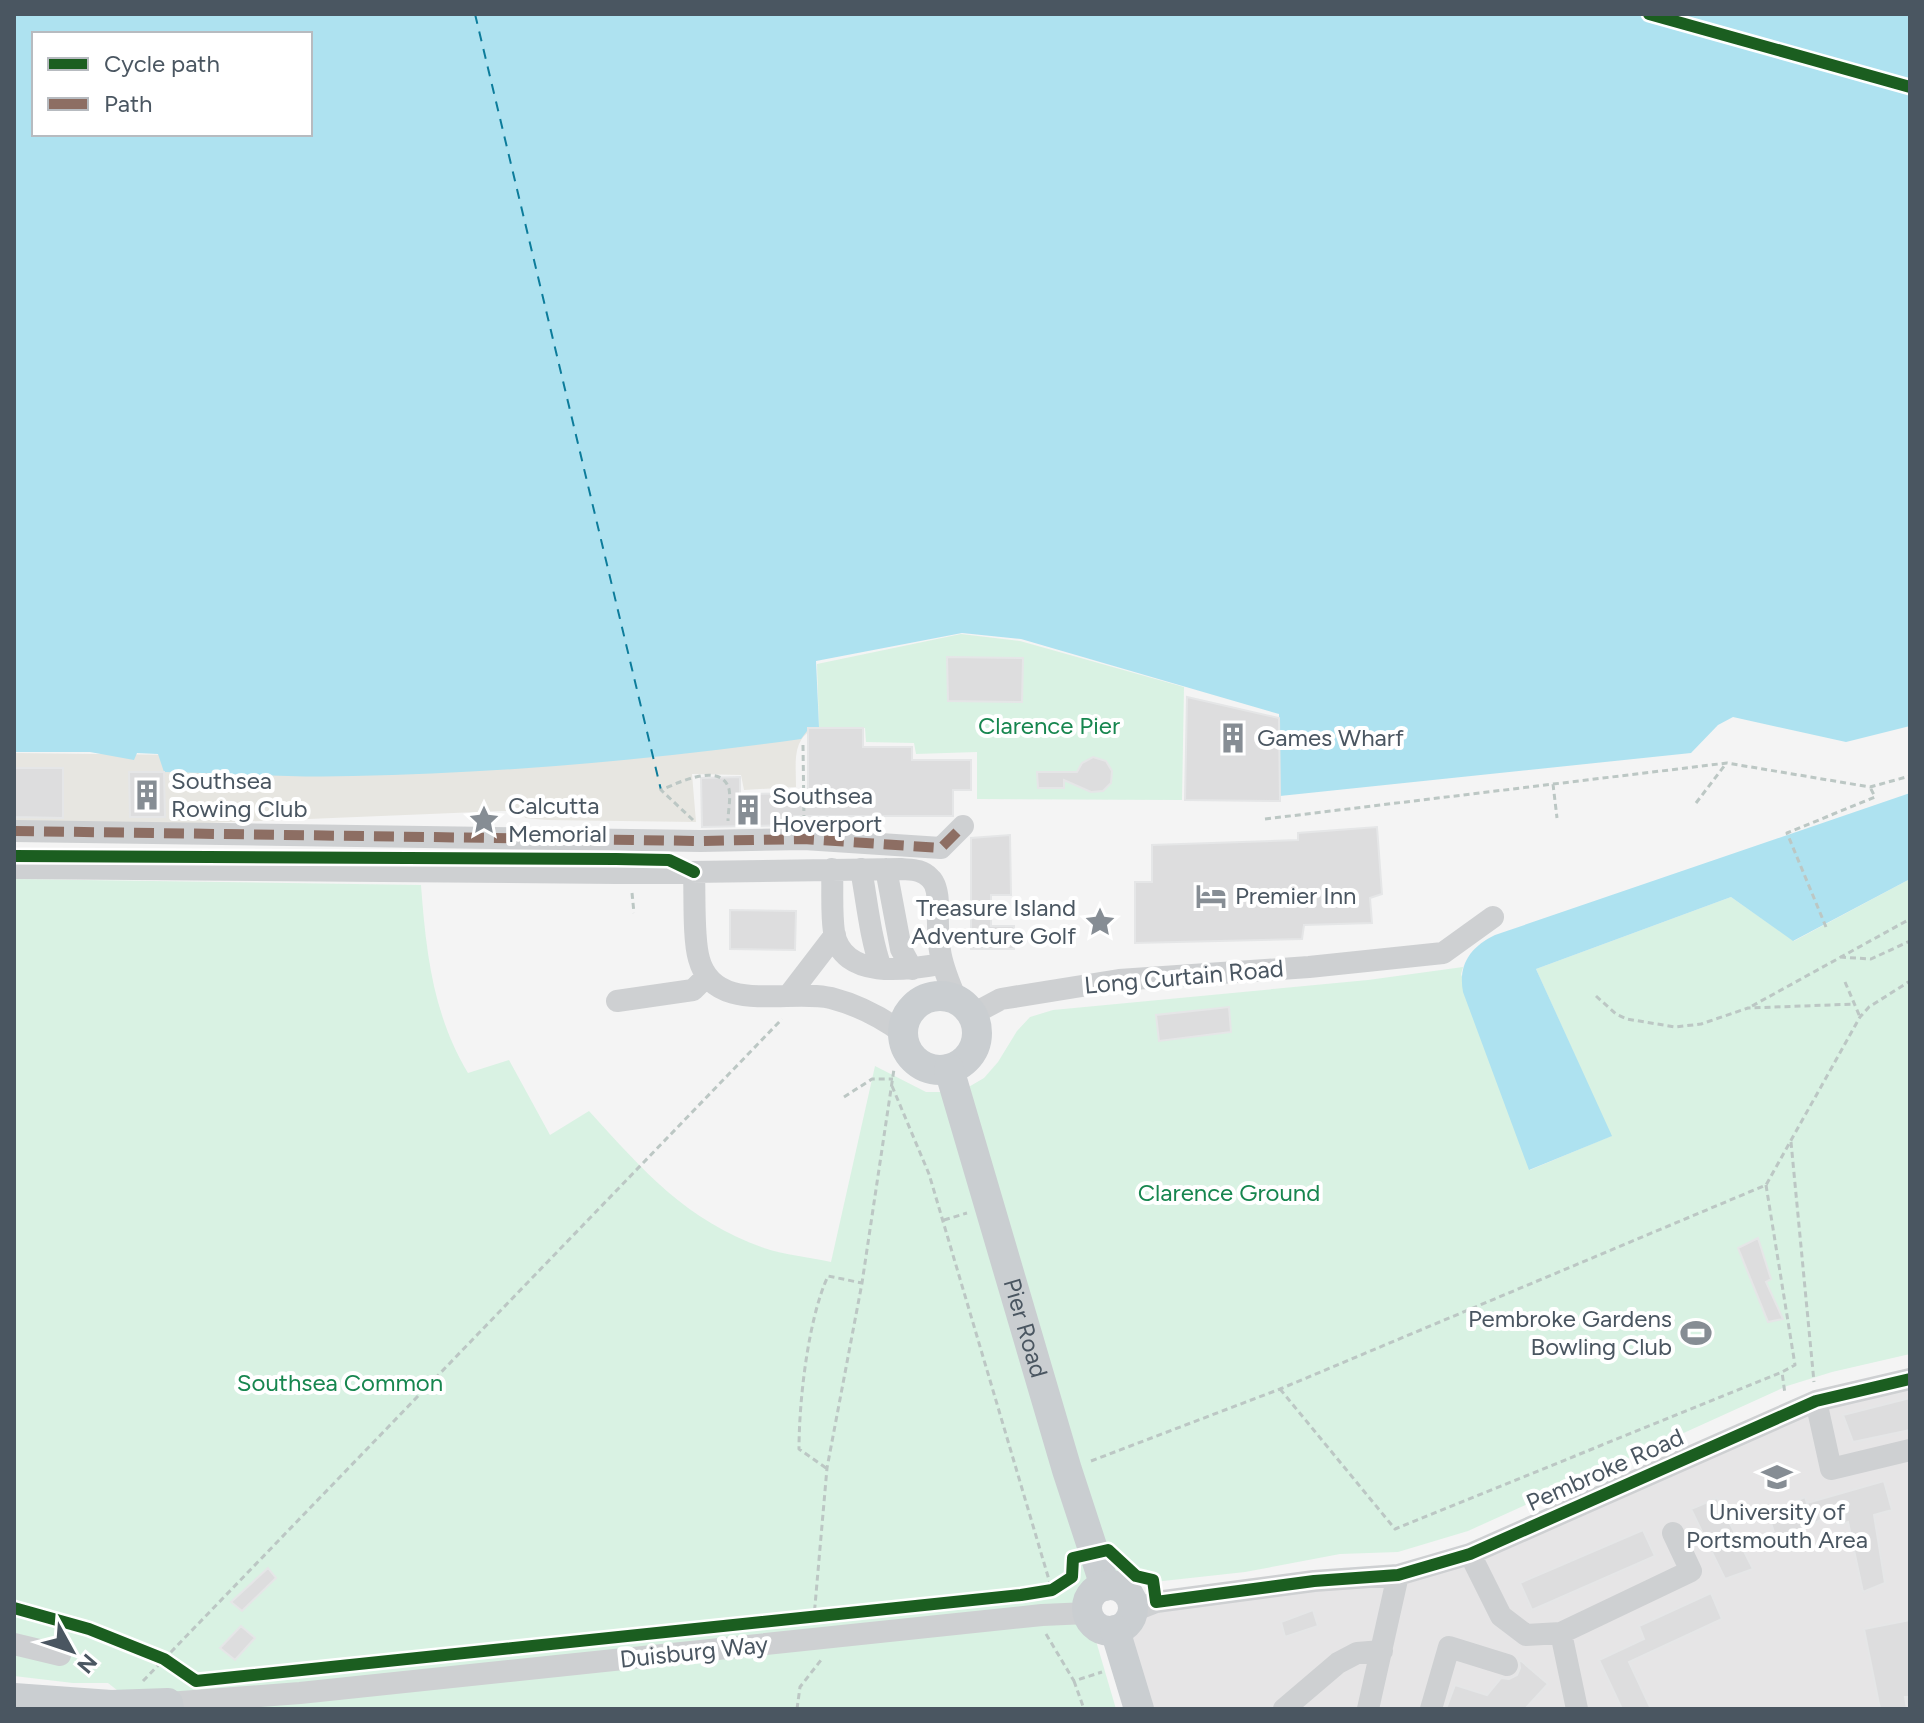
<svg xmlns="http://www.w3.org/2000/svg" width="1924" height="1723" viewBox="0 0 1924 1723" font-family="Figtree,sans-serif">
<style>
.education{fill:#e6e5e6}
.green{fill:#d9f2e3}
.sand{fill:#e7e6e1}
.water{fill:#aee2f0;fill-rule:evenodd}
.lines{fill:none;stroke-linecap:round;stroke-linejoin:round}
.ferry{stroke:#0c7c9b;stroke-width:2;stroke-dasharray:10 8;stroke-linecap:butt}
.building{fill:#ddddde;stroke:#e5e6e7;stroke-width:2}
.path{stroke:#bcc7c4;stroke-width:3;stroke-dasharray:6 4;stroke-linecap:butt}
.minor{stroke:#ced0d2;stroke-width:22}
.major{stroke:#caced1;stroke-width:30}
.quiet{stroke:#8d6e63;stroke-width:10;stroke-dasharray:20 10;stroke-linecap:butt}
.cycleway-casing{stroke:#fff;stroke-width:17}
.cycleway{stroke:#1b5e20;stroke-width:12}
.labels{text-anchor:middle;stroke-width:8;stroke-linejoin:round;paint-order:stroke}
.park-label{font-size:24px;fill:#17864f;stroke:#fff}
.poi-label{font-size:24px;fill:#4a5661;stroke:#fff;text-anchor:start}
.street-label{font-size:24px;fill:#4a5661;stroke:#fff}
</style>
<rect width="100%" height="100%" fill="#f4f4f4"/>
<path class="education" d="M1910,1379V1709H1139L1125,1663L1132,1603L1399,1575L1816,1401Z"/>
<path class="green" d="M961,634L1020,641L1184,687L1182,800L977,799V752L916,754L914,743L866,742L865,728L819,727L817,664Z
M14,879L421,885C426,952 433,1015 468,1073L509,1060L550,1135L589,1111C643,1170 685,1220 764,1248C785,1255 809,1257 831,1262L875,1066L926,1092H960L984,1078L998,1062L1017,1031L1030,1017L1053,1010L1368,980L1463,967L1461,974L1530,1170L1611,1136L1536,969L1731,897L1794,941L1910,879V1354L1832,1372L1787,1386L1468,1531L1398,1552L1340,1554L1245,1572L1081,1590L1116,1709H141L108,1683H73L14,1676Z"/>
<path class="sand" d="M819,727C791,736 796,762 796,787L744,790L741,775L692,774L696,822L547,820L525,818L524,811H502L14,831V753L182,755Z"/>
<path class="water" d="M14,14H1910V726L1846,742L1733,717L1718,725L1691,753L1280,796L1279,714L1021,639L962,633L816,661L819,727L807,731L801,739C652,760 504,773 353,776C290,778 227,773 164,772L158,754L137,753L134,760L90,752H14ZM34,34H310V134H34Z
M1910,793V879L1793,941L1731,897L1536,969L1612,1136L1529,1170L1463,992C1458,965 1470,947 1495,935Z"/>
<g class="lines">
<path class="ferry" d="M475,14L661,790
M1649,14L1910,87"/>
</g>
<path class="building" d="M947,657L1023,658L1022,702L948,701Z
M1187,697L1279,718L1280,801L1185,800Z
M808,728H863V747H912V760H971V790H953V816H794V825L702,827L701,778L740,777V794L808,793Z
M1093,757L1106,761L1112,771L1111,783L1103,791L1091,792L1064,780V788H1038L1037,772H1077L1082,763Z
M14,768H63V818L14,817Z
M129,772H164L165,817H130Z
M1377,827L1382,894L1370,898L1372,923L1304,925L1302,939L1135,943V882H1152V845L1298,840V833Z
M1010,835L1011,895H991V926H1014V949H971V838Z
M730,910L796,911L795,950L730,949Z
M1229,1007L1231,1032L1159,1041L1156,1015Z
M1758,1238L1771,1279L1766,1282L1783,1319L1768,1322L1738,1248Z
M1910,1398V1430L1853,1442L1843,1415Z
M1884,1481L1892,1510L1874,1515L1885,1583L1863,1592L1848,1522L1838,1525L1835,1514L1776,1539L1768,1513L1805,1497L1807,1503Z
M1717,1498L1753,1569L1725,1579L1691,1509Z
M1643,1530L1655,1556L1532,1610L1520,1583Z
M268,1568L276,1578L242,1611L231,1602Z
M1711,1593L1722,1619L1629,1662L1651,1709H1622L1599,1660L1644,1639L1639,1626Z
M1313,1610L1318,1626L1285,1637L1281,1622Z
M1910,1620V1697H1905L1907,1709H1880L1864,1629Z
M241,1626L255,1638L235,1660L220,1648Z
M1519,1659L1548,1684L1525,1709H1446L1455,1685L1487,1695L1501,1678L1509,1679L1517,1675L1520,1668Z"/>
<g class="lines">
<path class="path" d="M803,745L804,819
M1553,784L1557,818
M1696,803L1725,765
M1265,819L1727,763L1870,787L1910,776
M693,820L661,790C678,783 721,761 729,789C731,798 728,812 728,821
M632,893L634,913
M1826,927L1787,833L1875,797L1870,787
M1840,957L1871,959L1910,941
M1845,982L1860,1017
M1596,996L1616,1014L1627,1019L1675,1027L1701,1024L1748,1008L1855,1004
M1752,1006L1910,919
M892,1086L929,1174L1052,1590
M844,1097L872,1079H893
M1791,1142L1814,1382
M1766,1185L1795,1365L1782,1372L1785,1394
M944,1220L967,1213
M1280,1389L1395,1529L1782,1372
M1091,1461L1280,1389L1766,1185L1860,1017L1869,1007L1910,981
M826,1468L799,1449C799,1401 808,1319 828,1276L862,1283
M817,1619L814,1617L827,1468L862,1283L894,1069
M1046,1634L1074,1681L1102,1672
M143,1681L782,1019
M1074,1681L1084,1709
M797,1709L800,1687L821,1660"/>
<path class="minor" d="M14,831L701,841L804,839L941,848L963,826
M14,868L616,873L901,869C912,870 922,869 930,878C937,884 938,898 938,907C937,948 940,962 956,999
M832,869C833,890 831,911 834,932C842,980 907,970 941,964
M861,869C867,902 870,936 881,968
M886,869L901,949L912,969
M694,872C695,894 693,939 699,959C714,1016 790,988 831,998C858,1005 881,1017 903,1033
M789,995L835,935
M617,1001L693,990L707,976
M973,1014L1001,999L1119,980L1309,967L1443,953L1493,917
M1816,1401L1831,1469L1910,1450
M1470,1554L1501,1616L1526,1635L1561,1633L1691,1571L1673,1533
M1133,1611L1156,1602L1314,1581L1398,1575L1470,1554L1816,1401L1910,1379
M1561,1633L1577,1709
M14,1644L60,1655
M168,1703L300,1693L1042,1615L1088,1613
M1284,1709L1338,1663L1357,1653L1382,1651
M1368,1709L1398,1575
M1431,1709L1449,1647L1507,1665"/>
<g class="major">
<circle cx="940" cy="1033" r="37"/>
<path id="s1" d="M949,1069L1067,1470L1105,1586"/>
<circle cx="1110" cy="1608" r="23"/>
<path d="M1115,1630L1139,1709"/>
<path d="M14,1698L111,1705L168,1703L169,1709"/>
</g>
<path class="quiet" d="M14,831L701,841L804,839L941,848L963,826"/>
<g class="cycleway-casing">
<path id="cycleway" d="M1649,14L1910,87
M14,856L616,859L669,860L694,872
M14,1608L89,1629L164,1659L196,1681L1021,1595L1052,1590L1072,1577L1073,1558L1108,1550L1136,1576L1153,1580L1156,1602L1314,1581L1398,1575L1470,1554L1816,1401L1910,1379"/>
</g>
<use href="#cycleway" class="cycleway"/>
</g>
<defs>
<g id="building-bare" transform="scale(2.4)"><path d="M-4-6H4V6H1V3H-1V6H-4ZM-2.5-4.3h1.7v1.8h-1.7ZM.8-4.3h1.7v1.8H.8ZM-2.5-1h1.7V.8h-1.7ZM.8-1h1.7V.8H.8Z" fill="#868d94" stroke="#fff" stroke-width="2.5" paint-order="stroke"/></g>
<g id="sight-bare" transform="scale(2.4)"><path d="M0-6L1.8-2.2L6-1.7L2.9 1.2L3.7 5.4L0 3.3L-3.7 5.4L-2.9 1.2L-6-1.7L-1.8-2.2Z" fill="#868d94" stroke="#fff" stroke-width="2.5" paint-order="stroke"/></g>
<g id="hotel-bare" transform="scale(2.4)"><path d="M-6-4.5h1.5V1H6V5H4.5V3h-9V5H-6ZM-4 0a1.8 1.8 0 1 1 3.6 0ZM.5 0V-2.5h3Q6-2.5 6 0Z" fill="#868d94" stroke="#fff" stroke-width="2.5" paint-order="stroke"/></g>
<g id="stadium-bare" transform="scale(2.4)"><path d="M0-5a6.5 5 0 1 0 0 10a6.5 5 0 1 0 0-10ZM-3.5-1.8h7v3.6h-7Z" fill="#868d94" stroke="#fff" stroke-width="2.5" paint-order="stroke"/></g>
<g id="university-bare" transform="scale(2.4)"><path d="M0-5L7-2L0 1L-7-2ZM-4 1L0 2.5L4 1V4Q0 6-4 4Z" fill="#868d94" stroke="#fff" stroke-width="2.5" paint-order="stroke"/></g>
</defs>
<g fill-rule="evenodd">
<use href="#building-bare" x="1233" y="738"/>
<use href="#building-bare" x="147" y="795"/>
<use href="#building-bare" x="748" y="810"/>
<use href="#sight-bare" x="484" y="820"/>
<use href="#hotel-bare" x="1211" y="896"/>
<use href="#sight-bare" x="1100" y="922"/>
<use href="#stadium-bare" x="1696" y="1333"/>
<use href="#university-bare" x="1777" y="1477"/>
</g>
<g class="labels">
<g class="park-label">
<text x="1049" y="734">Clarence Pier</text>
<text x="1229" y="1201">Clarence Ground</text>
<text x="340" y="1391">Southsea Common</text>
</g>
<g class="poi-label">
<text x="1257" y="746">Games Wharf</text>
<text x="171" y="789">Southsea<tspan x="171" dy="28">Rowing Club</tspan></text>
<text x="772" y="804">Southsea<tspan x="772" dy="28">Hoverport</tspan></text>
<text x="508" y="814">Calcutta<tspan x="508" dy="28">Memorial</tspan></text>
<text x="1235" y="904">Premier Inn</text>
<text x="1076" y="916" text-anchor="end">Treasure Island<tspan x="1076" dy="28">Adventure Golf</tspan></text>
<text x="1672" y="1327" text-anchor="end">Pembroke Gardens<tspan x="1672" dy="28">Bowling Club</tspan></text>
<text x="1777" y="1520" text-anchor="middle">University of<tspan x="1777" dy="28">Portsmouth Area</tspan></text>
</g>
<g class="street-label">
<text transform="translate(1184 977) rotate(-5)" y="8">Long Curtain Road</text>
<text dy="8" stroke="none"><textPath href="#s1" startOffset="270">Pier Road</textPath></text>
<text transform="translate(1605 1470) rotate(-24)" y="8">Pembroke Road</text>
<text transform="translate(694 1652) rotate(-6)" y="8">Duisburg Way</text>
</g>
</g>
<rect width="1924" height="1723" fill="none" stroke="#4a5661" stroke-width="32"/>
<rect x="32" y="32" width="280" height="104" fill="#ffffff" stroke="#b7bbc0" stroke-width="2"/>
<rect x="48" y="58" width="40" height="12" fill="#1b5e20" stroke="#b7bbc0" stroke-width="2"/>
<text x="104" y="72" font-size="24" fill="#4a5661">Cycle path</text>
<rect x="48" y="98" width="40" height="12" fill="#8d6e63" stroke="#b7bbc0" stroke-width="2"/>
<text x="104" y="112" font-size="24" fill="#4a5661">Path</text>
<g transform="translate(72 1651) rotate(130)" stroke="#ffffff" stroke-width="6" paint-order="stroke">
<path d="M0-6L14 30L0 20L-14 30Z" fill="#4a5661"/>
<text y="-12" font-size="22" font-weight="bold" text-anchor="middle" fill="#4a5661">N</text>
</g>
</svg>
